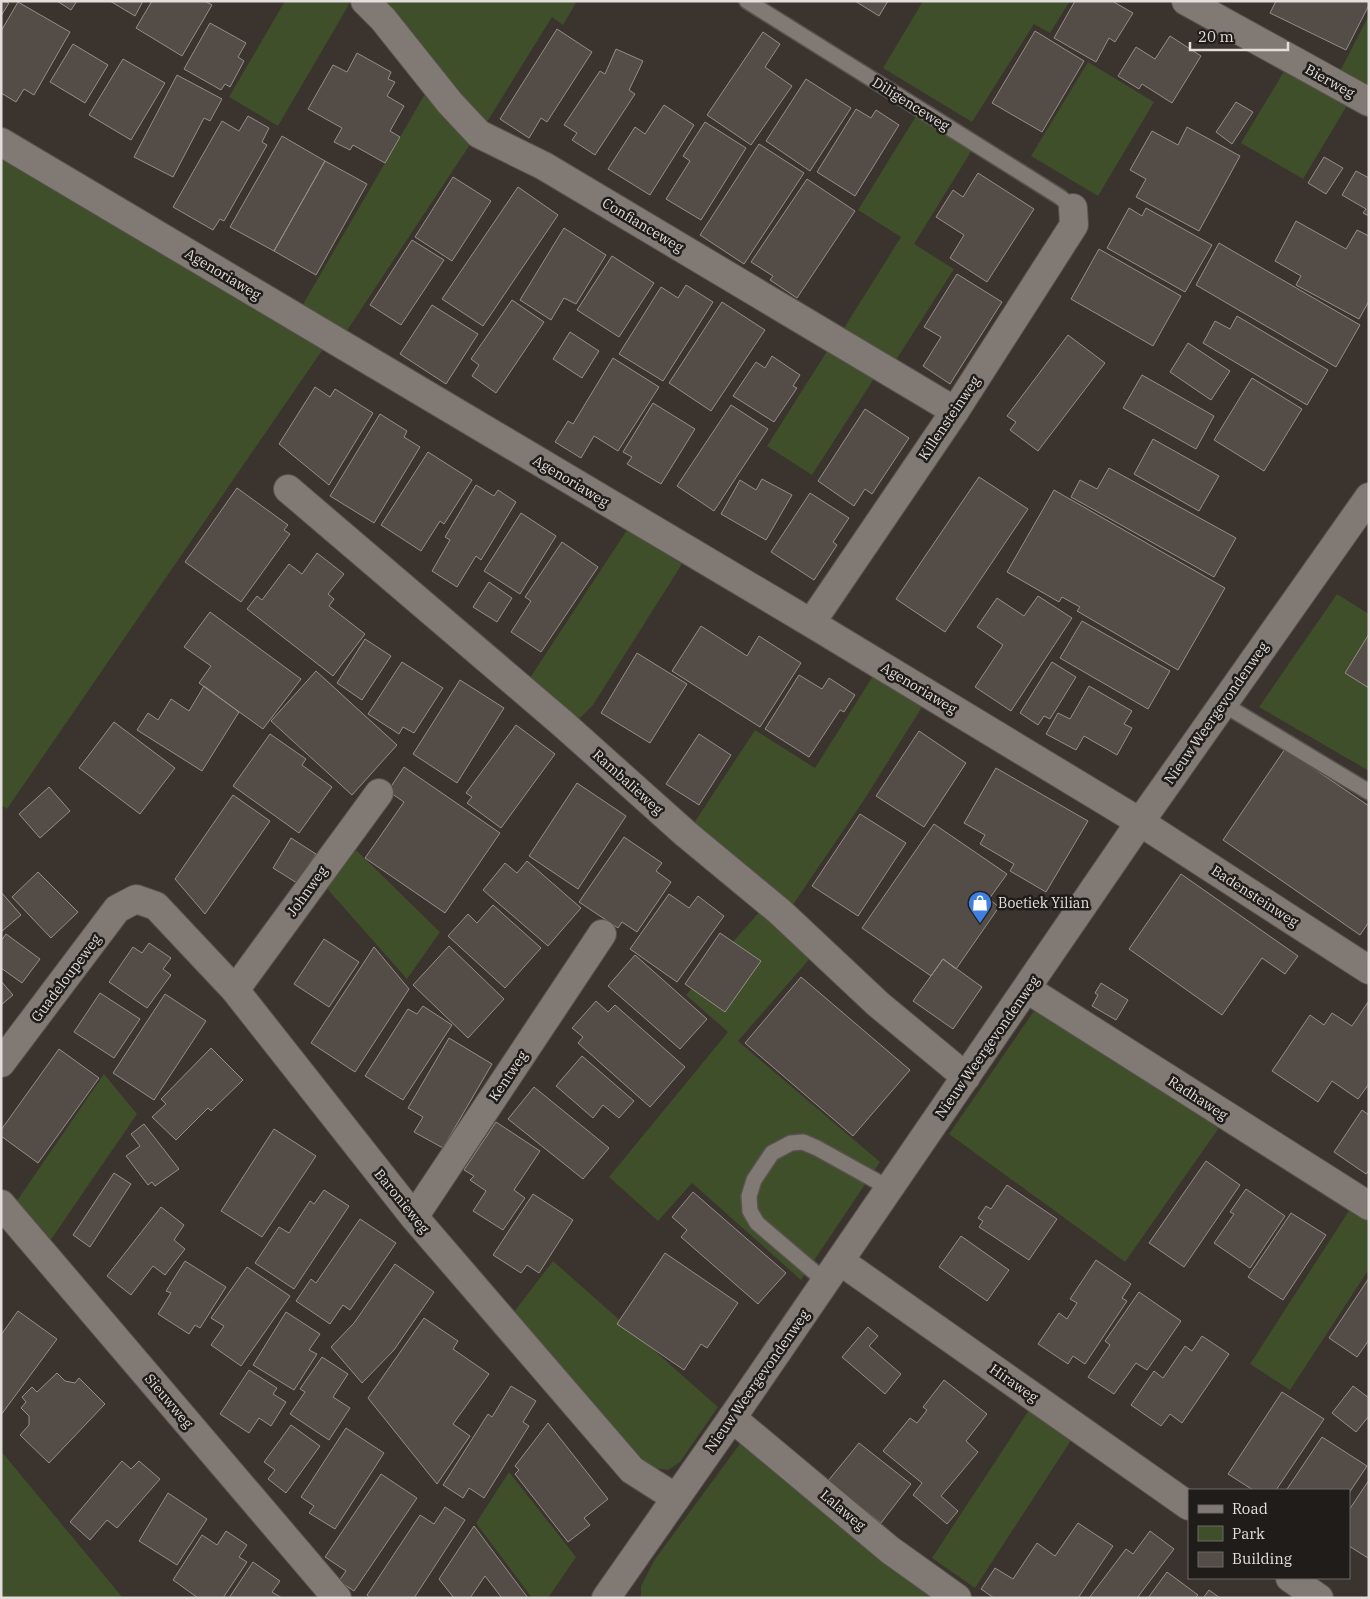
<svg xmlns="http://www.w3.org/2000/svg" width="1370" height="1599" viewBox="0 0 1370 1599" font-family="'IBM Plex Serif',serif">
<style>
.green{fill:#3e4f2a}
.building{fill:#544d47;stroke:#968d88}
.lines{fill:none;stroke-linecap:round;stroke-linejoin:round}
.service-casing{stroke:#57524d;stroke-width:18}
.minor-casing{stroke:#57524d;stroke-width:30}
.tertiary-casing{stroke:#57524d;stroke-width:30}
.service{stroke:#817973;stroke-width:15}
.minor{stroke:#817973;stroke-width:28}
.tertiary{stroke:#817973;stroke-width:28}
.labels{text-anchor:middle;stroke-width:5;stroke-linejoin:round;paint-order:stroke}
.street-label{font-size:14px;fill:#e3dedb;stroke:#1f1c19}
.poi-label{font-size:14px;fill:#e3dedb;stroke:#1f1c19;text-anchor:start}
</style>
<rect width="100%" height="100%" fill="#3a332e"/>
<path class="green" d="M285,1H351L278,126L229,97Z
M378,1H577L563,25L552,17L487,122L458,102Z
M923,1H1070L1050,33L1034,24L972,122L883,68Z
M1369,15V94L1337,77Z
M1088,62L1154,102L1098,196L1031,156Z
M1286,68L1348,104L1303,179L1241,143Z
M429,87L473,140L346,332L302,306Z
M921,108L977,142L914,244L954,269L896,360L844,328L901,237L858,210Z
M1,158L323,349L7,809L1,805Z
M829,348L875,377L812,475L767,446Z
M627,530L682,564L593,705L575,723L526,684Z
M1337,594L1369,614V771L1259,707Z
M873,676L922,707L864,800L790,909L692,826L755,730L815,768Z
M353,847L440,932L407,979L323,884Z
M761,910L813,955L738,1041L880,1162L801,1280L692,1183L658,1221L609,1177L728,1032L686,995Z
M1034,1011L1090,1037L1223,1122L1125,1262L949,1134Z
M104,1074L137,1114L48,1244L14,1205Z
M1352,1206L1369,1217V1269L1290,1390L1250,1364Z
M553,1261L718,1407L680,1462L668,1470L654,1468L643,1463L514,1312Z
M1029,1410L1072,1439L975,1588L932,1558Z
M745,1437L945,1598H789L787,1596L785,1598H641V1586L655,1559Z
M1,1451L123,1598H1Z
M509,1472L576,1557L548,1598H532L476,1523Z"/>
<path class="building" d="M1,1L9,3L1,16Z
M57,1H77L71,10Z
M110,1H143L135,16Z
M152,1H205L212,5L182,56L136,28Z
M855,1H888L879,16Z
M1075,1H1112L1133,13L1115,42L1109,38L1096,62L1054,38Z
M1276,1H1369V5L1346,50L1270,13Z
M18,2L70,32L34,95L24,89L16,102L1,93V31Z
M210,23L246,43L238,57L244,61L230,87L225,84L221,90L184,69Z
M557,29L592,52L547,122L541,118L529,138L500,119Z
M1035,31L1084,61L1042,132L992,103Z
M763,32L780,44L765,67L792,86L751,145L707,115Z
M1170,36L1201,56L1172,103L1142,84L1139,89L1118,76L1136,47L1155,59Z
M73,44L108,65L85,103L50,82Z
M616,49L643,61L629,90L635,94L595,155L572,140L577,133L564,125L600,71L605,74Z
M357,53L391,72L388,79L395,82L387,96L404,106L390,131L400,137L385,163L353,145L350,150L334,142L342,128L308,109L333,65L347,72Z
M123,59L165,83L131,140L89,115Z
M177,75L222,99L210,121L204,118L173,177L134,157Z
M806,79L851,108L810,171L766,141Z
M1236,102L1253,112L1232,144L1216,132Z
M664,105L694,125L650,195L608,169L635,127L645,134Z
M856,109L871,118L876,110L899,125L855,196L817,172Z
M248,116L269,128L262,142L267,145L224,221L220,219L213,230L173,207L222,121L239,131Z
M705,122L746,148L701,220L666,199L690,161L683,156Z
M1187,127L1240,156L1199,231L1136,197L1146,179L1130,170L1152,131L1178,145Z
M282,136L325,161L274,251L230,227Z
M759,144L804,173L744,264L700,235Z
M1324,157L1343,168L1326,194L1308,183Z
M325,161L367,184L316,275L274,251Z
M1356,171L1369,178V216L1363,213L1366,209L1342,195Z
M978,173L1034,209L987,282L950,258L964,235L936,217L953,190L963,197Z
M453,177L491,201L452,261L415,237Z
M807,179L855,211L797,298L770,280L773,276L751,262Z
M518,187L558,215L483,326L442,299Z
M1129,208L1142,216L1146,208L1212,245L1185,292L1107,248Z
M1296,221L1346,249L1357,230L1369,236V301L1359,319L1296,285L1301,276L1275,261Z
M564,228L606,255L576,304L564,298L551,320L520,300Z
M412,240L444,260L401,325L370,305Z
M1219,243L1360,325L1336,367L1196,285Z
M1099,249L1181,296L1153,346L1071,299Z
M612,256L654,283L619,337L577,310Z
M957,274L1002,302L950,384L923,366L941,337L924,327Z
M686,285L713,302L663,381L619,354L661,287L678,298Z
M512,300L544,322L496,393L472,376L479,365L471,359Z
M722,302L765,330L711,411L669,383Z
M432,305L478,334L446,384L400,354Z
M1237,316L1328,370L1307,405L1203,343L1215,321L1230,329Z
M570,332L599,351L582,378L553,359Z
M1068,335L1105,363L1038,451L1010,430L1016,422L1007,416Z
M1188,343L1230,371L1211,400L1170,372Z
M772,356L800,375L793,386L797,388L774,422L733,396L756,362L765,368Z
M613,358L659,387L618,451L594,436L581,458L555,442L568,421L573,424Z
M1142,375L1214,416L1196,449L1123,408Z
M1252,378L1302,409L1264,471L1214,440Z
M315,387L330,397L335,389L373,413L329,485L279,444Z
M653,403L695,429L661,484L627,464L632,457L623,452Z
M731,405L768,429L714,511L677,486Z
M865,409L909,438L872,494L865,489L854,506L818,481Z
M380,414L407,431L404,437L420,447L374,523L330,496Z
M1153,439L1219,476L1199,511L1134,474Z
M428,452L472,480L444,524L440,521L421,551L381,525Z
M1109,468L1236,538L1214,577L1071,497L1080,480L1097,489Z
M979,477L1028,509L945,632L896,599Z
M762,479L792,495L766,540L721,514L740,480L756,490Z
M476,485L494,496L498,490L516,502L481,560L476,556L457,587L432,571L450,540L445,537Z
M237,488L288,525L284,530L290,534L241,602L185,562Z
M1054,490L1225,588L1178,670L1077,611L1080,607L1062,597L1059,602L1007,572Z
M810,493L849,518L833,542L837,545L814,580L771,552Z
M521,513L556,536L520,594L484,571Z
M562,542L598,567L541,652L511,632L531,601L525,597Z
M317,553L344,574L328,594L334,599L329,606L365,634L333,676L247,609L257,596L262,600L289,564L302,574Z
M489,582L512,598L497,622L473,607Z
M1038,596L1072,618L1011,711L975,687L1003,645L977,627L997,598L1024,616Z
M210,612L301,679L263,729L199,683L211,666L184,647Z
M1082,621L1170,671L1148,709L1060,658Z
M701,626L747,656L759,636L801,663L760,727L672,671Z
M1369,634V688L1345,673Z
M365,639L391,656L362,700L337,683Z
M637,653L687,684L650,743L601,713Z
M402,662L443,688L414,733L403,727L399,734L368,714Z
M1052,662L1076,677L1050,719L1044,716L1038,725L1020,713Z
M316,671L397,745L352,795L271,721Z
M799,675L822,689L829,678L855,695L844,712L840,710L809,757L765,729Z
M460,680L504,708L457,783L413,754Z
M204,686L239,712L202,771L137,730L148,713L158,720L171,699L189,711Z
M1089,686L1132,711L1124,724L1132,728L1117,755L1084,736L1076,750L1046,734L1058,713L1070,719Z
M114,722L175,768L140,814L79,768Z
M516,725L555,754L501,828L467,803L472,797L466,793Z
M919,731L966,763L924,827L876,796Z
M270,734L306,759L302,765L332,787L299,833L233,786Z
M699,734L731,755L699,805L666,784Z
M1285,749L1369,806V922L1360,935L1223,840Z
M404,767L500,833L445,913L365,858L404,802L388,791Z
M996,768L1088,821L1046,892L1010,871L1014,864L980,844L985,835L964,823Z
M577,783L626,816L578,889L529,856Z
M49,787L70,811L40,838L19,814Z
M233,795L270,821L205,914L175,879Z
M860,814L906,843L858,916L812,886Z
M934,824L1007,874L989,899L999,907L956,969L943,959L931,976L862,928Z
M624,837L662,863L656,871L671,882L637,932L622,922L618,928L579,902Z
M291,838L316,854L297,883L273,868Z
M527,861L581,908L548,946L483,890L505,863L517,873Z
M38,872L78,912L51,938L12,897Z
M1181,874L1298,956L1285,974L1262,958L1222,1015L1129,949Z
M1,892L21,915L1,932Z
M669,894L689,908L698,896L724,916L677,982L630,949Z
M493,905L541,948L505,988L448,936L468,914L477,923Z
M720,933L761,961L725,1012L685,984Z
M6,934L40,959L22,983L1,968V941Z
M324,939L359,962L329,1007L294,984Z
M149,943L171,958L163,969L171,975L147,1008L109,982L133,947L142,953Z
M449,946L504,999L468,1038L413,985Z
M374,947L409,989L355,1072L311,1043Z
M635,955L707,1019L680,1049L608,986Z
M943,959L982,987L953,1029L913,1001Z
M801,977L910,1070L853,1136L745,1043Z
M1,981L13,995L1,1005Z
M1101,983L1128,1000L1116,1020L1092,1006L1098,995L1095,993Z
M100,993L140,1019L114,1058L74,1032Z
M165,994L206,1021L154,1100L113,1073Z
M596,1001L608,1012L615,1005L685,1067L650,1107L578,1043L583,1037L572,1028Z
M1368,1002L1369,1084L1358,1099L1332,1081L1318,1102L1272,1071L1310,1015L1324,1025L1332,1013L1352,1026Z
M423,1006L452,1025L403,1100L365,1076L408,1009L417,1014Z
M449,1038L492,1064L443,1148L414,1132L423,1117L408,1108Z
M211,1048L243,1080L211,1111L208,1108L176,1140L152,1117L166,1104L161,1099Z
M59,1049L99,1078L38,1163L1,1136V1130Z
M582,1056L634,1101L619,1118L603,1105L593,1118L556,1086Z
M534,1087L609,1148L583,1179L508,1119Z
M1362,1110L1369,1115V1170L1366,1174L1334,1152Z
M496,1122L540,1151L514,1190L525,1198L503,1230L473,1211L486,1191L470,1180L474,1176L464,1170Z
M144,1124L179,1169L155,1186L152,1182L148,1185L126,1156L140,1146L131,1134Z
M274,1129L316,1156L262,1237L221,1211Z
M1206,1161L1240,1185L1184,1267L1149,1243Z
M114,1173L131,1184L90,1247L73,1235Z
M1007,1185L1057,1219L1029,1260L979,1227L983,1221L978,1218L986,1206L991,1209Z
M1246,1189L1285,1216L1250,1268L1214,1243L1234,1214L1230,1212Z
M324,1190L349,1206L294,1289L255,1263L279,1227L289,1233L310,1201L314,1204Z
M693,1192L786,1273L758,1304L681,1237L687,1230L672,1217Z
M533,1194L573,1220L539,1273L527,1265L521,1273L493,1255Z
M161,1207L184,1225L174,1240L185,1249L165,1275L153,1266L131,1295L107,1276Z
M1291,1213L1326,1235L1283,1300L1248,1277Z
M360,1219L396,1243L350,1310L343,1305L330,1324L296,1301L311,1279L316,1283Z
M961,1236L1009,1270L987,1301L939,1267Z
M665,1253L738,1303L707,1348L701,1344L684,1370L617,1324Z
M1096,1260L1131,1284L1122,1298L1127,1301L1085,1364L1073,1356L1068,1364L1038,1344L1059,1313L1067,1319L1077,1303L1070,1299Z
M185,1261L226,1287L200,1328L195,1325L189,1334L158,1314L171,1293L166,1291Z
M395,1264L434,1292L394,1350L362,1383L331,1347L354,1323Z
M247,1267L290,1296L241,1366L211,1345L224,1326L211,1318Z
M1369,1278V1340L1357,1357L1329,1338Z
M1139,1292L1181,1321L1147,1370L1136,1363L1114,1394L1088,1377L1110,1345L1105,1341Z
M18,1311L57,1339L1,1415V1335Z
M286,1312L320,1334L309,1350L317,1354L294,1390L253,1365Z
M424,1318L458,1341L453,1349L489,1374L453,1424L470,1436L437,1484L368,1398Z
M868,1327L878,1336L869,1346L901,1374L885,1394L842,1357Z
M1202,1336L1229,1354L1182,1423L1170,1414L1161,1426L1131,1405L1154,1371L1163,1378L1185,1346L1192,1351Z
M322,1357L348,1374L333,1397L350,1408L329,1440L290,1414L305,1392L300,1389Z
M249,1370L277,1388L273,1394L286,1402L271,1426L259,1418L249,1433L220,1414Z
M57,1373L65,1381L75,1383L79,1378L105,1404L49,1463L20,1435L29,1425V1416L21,1408L26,1402L22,1397L32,1387L37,1392Z
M944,1380L987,1414L966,1441L978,1452L941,1496L958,1511L947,1524L913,1495L922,1483L883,1451L910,1418L917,1423L927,1410L923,1407Z
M511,1386L536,1401L523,1422L529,1426L484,1498L469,1488L463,1498L443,1485L488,1414L492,1417Z
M1353,1386L1369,1398V1416L1356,1432L1332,1413Z
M1282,1392L1324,1419L1276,1490H1253L1228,1474Z
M548,1423L608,1499L584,1518L590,1525L568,1542L515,1474L519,1470L515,1466Z
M291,1425L320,1446L286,1493L268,1479L275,1470L264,1462Z
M346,1428L384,1453L335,1529L309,1513L314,1506L301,1497Z
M1322,1437L1367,1466L1349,1493V1490H1289L1287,1489Z
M859,1443L911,1484L881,1523L828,1481Z
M122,1461L131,1469L139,1461L160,1479L117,1528L107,1520L90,1540L70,1522Z
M381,1474L417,1498L354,1591L339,1581L346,1571L325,1557Z
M1369,1480V1557L1368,1558L1349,1546V1510Z
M168,1493L207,1519L177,1565L139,1541Z
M445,1507L465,1520L414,1598H370L367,1595L420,1515L434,1524Z
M1078,1523L1113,1546L1078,1598H994L981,1589L995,1568L1013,1579L1037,1543L1055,1556Z
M474,1526L528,1598H502L485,1576L470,1598H454L439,1579Z
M226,1531L247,1545L239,1557L247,1562L223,1598H198L173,1580L202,1535L217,1545Z
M1150,1531L1174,1549L1137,1598H1089L1126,1549L1133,1554Z
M253,1562L280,1581L272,1592L282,1598H229Z
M1167,1572L1198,1595L1195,1598H1148Z
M1209,1590L1220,1598H1203Z"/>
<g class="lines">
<g class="service-casing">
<path id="service" d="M747,1L1060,197L1073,208
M1223,704L1369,792
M826,1282L757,1223L750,1211L749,1196L754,1180L772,1153L791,1143L803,1142L817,1148L889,1188"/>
</g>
<g class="minor-casing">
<path id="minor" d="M365,1L383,19L450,103L479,134L544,166L955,411
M1186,1L1369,102
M1,142L811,623L1140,822L1369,970
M288,489L562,723L686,834L779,911L878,1004L966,1077
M811,623L955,411L1074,225L1073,208
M1027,989L1369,1206
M235,990L379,793
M1,1063L117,909L136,899L156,906L235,990L414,1217L632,1470L676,1498
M1,1204L337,1598
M414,1217L602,934
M840,1261L1189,1506
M732,1418L890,1550L957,1598
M1290,1578L1319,1598"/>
</g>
<g class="tertiary-casing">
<path id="tertiary" d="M606,1598L732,1418L1140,822L1369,497"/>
</g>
<use href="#service" class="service"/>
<use href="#minor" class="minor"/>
<use href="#tertiary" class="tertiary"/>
</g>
<defs>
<g id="shop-pin" transform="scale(1.25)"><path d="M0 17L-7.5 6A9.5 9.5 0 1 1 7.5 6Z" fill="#3f7fe0" stroke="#1f1c19"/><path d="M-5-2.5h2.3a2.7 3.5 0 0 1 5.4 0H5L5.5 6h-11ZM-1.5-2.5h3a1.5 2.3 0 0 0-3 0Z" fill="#fff"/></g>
</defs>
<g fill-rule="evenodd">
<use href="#shop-pin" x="980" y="903"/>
</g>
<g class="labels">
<g class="street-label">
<text transform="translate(1330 81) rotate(29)" y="5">Bierweg</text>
<text transform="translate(911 104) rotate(32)" y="5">Diligenceweg</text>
<text transform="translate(643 225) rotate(31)" y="5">Confianceweg</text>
<text transform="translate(223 274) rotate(31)" y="5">Agenoriaweg</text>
<text transform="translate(949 418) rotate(-56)" y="5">Killensteinweg</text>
<text transform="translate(571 481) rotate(31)" y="5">Agenoriaweg</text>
<text transform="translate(919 688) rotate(31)" y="5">Agenoriaweg</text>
<text transform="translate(1216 713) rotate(-55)" y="5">Nieuw Weergevondenweg</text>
<text transform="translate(628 782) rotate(42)" y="5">Rambalieweg</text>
<text transform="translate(307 891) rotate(-54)" y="5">Johnweg</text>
<text transform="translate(1255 896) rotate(33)" y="5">Badensteinweg</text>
<text transform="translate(66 978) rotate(-53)" y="5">Guadeloupeweg</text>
<text transform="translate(987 1047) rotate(-55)" y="5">Nieuw Weergevondenweg</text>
<text transform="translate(508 1076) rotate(-56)" y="5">Kentweg</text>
<text transform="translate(1198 1098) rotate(33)" y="5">Radhaweg</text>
<text transform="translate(402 1201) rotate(51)" y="5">Baronieweg</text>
<text transform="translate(757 1381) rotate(-55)" y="5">Nieuw Weergevondenweg</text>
<text transform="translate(1014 1383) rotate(35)" y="5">Hiraweg</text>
<text transform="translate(169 1401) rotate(50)" y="5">Sieuwweg</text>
<text transform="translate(843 1510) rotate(40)" y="5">Lalaweg</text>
</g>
<g class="poi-label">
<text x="998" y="908">Boetiek Yilian</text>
</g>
</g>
<rect width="1370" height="1599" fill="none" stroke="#e3dedb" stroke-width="5"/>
<rect x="1188" y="1489" width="162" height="90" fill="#1f1c19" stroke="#6d6a67"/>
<rect x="1198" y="1505" width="25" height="8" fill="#817973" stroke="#6d6a67"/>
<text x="1232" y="1514" font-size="15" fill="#e3dedb">Road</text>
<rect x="1198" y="1526" width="25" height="15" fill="#3e4f2a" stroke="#6d6a67"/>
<text x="1232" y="1539" font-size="15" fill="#e3dedb">Park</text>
<rect x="1198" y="1552" width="25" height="15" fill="#544d47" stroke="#6d6a67"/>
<text x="1232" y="1564" font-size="15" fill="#e3dedb">Building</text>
<path d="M1190 42v8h98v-8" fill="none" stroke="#e3dedb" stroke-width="2.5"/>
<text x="1198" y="42" font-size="15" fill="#e3dedb" stroke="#1f1c19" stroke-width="4" paint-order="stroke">20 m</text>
</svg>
